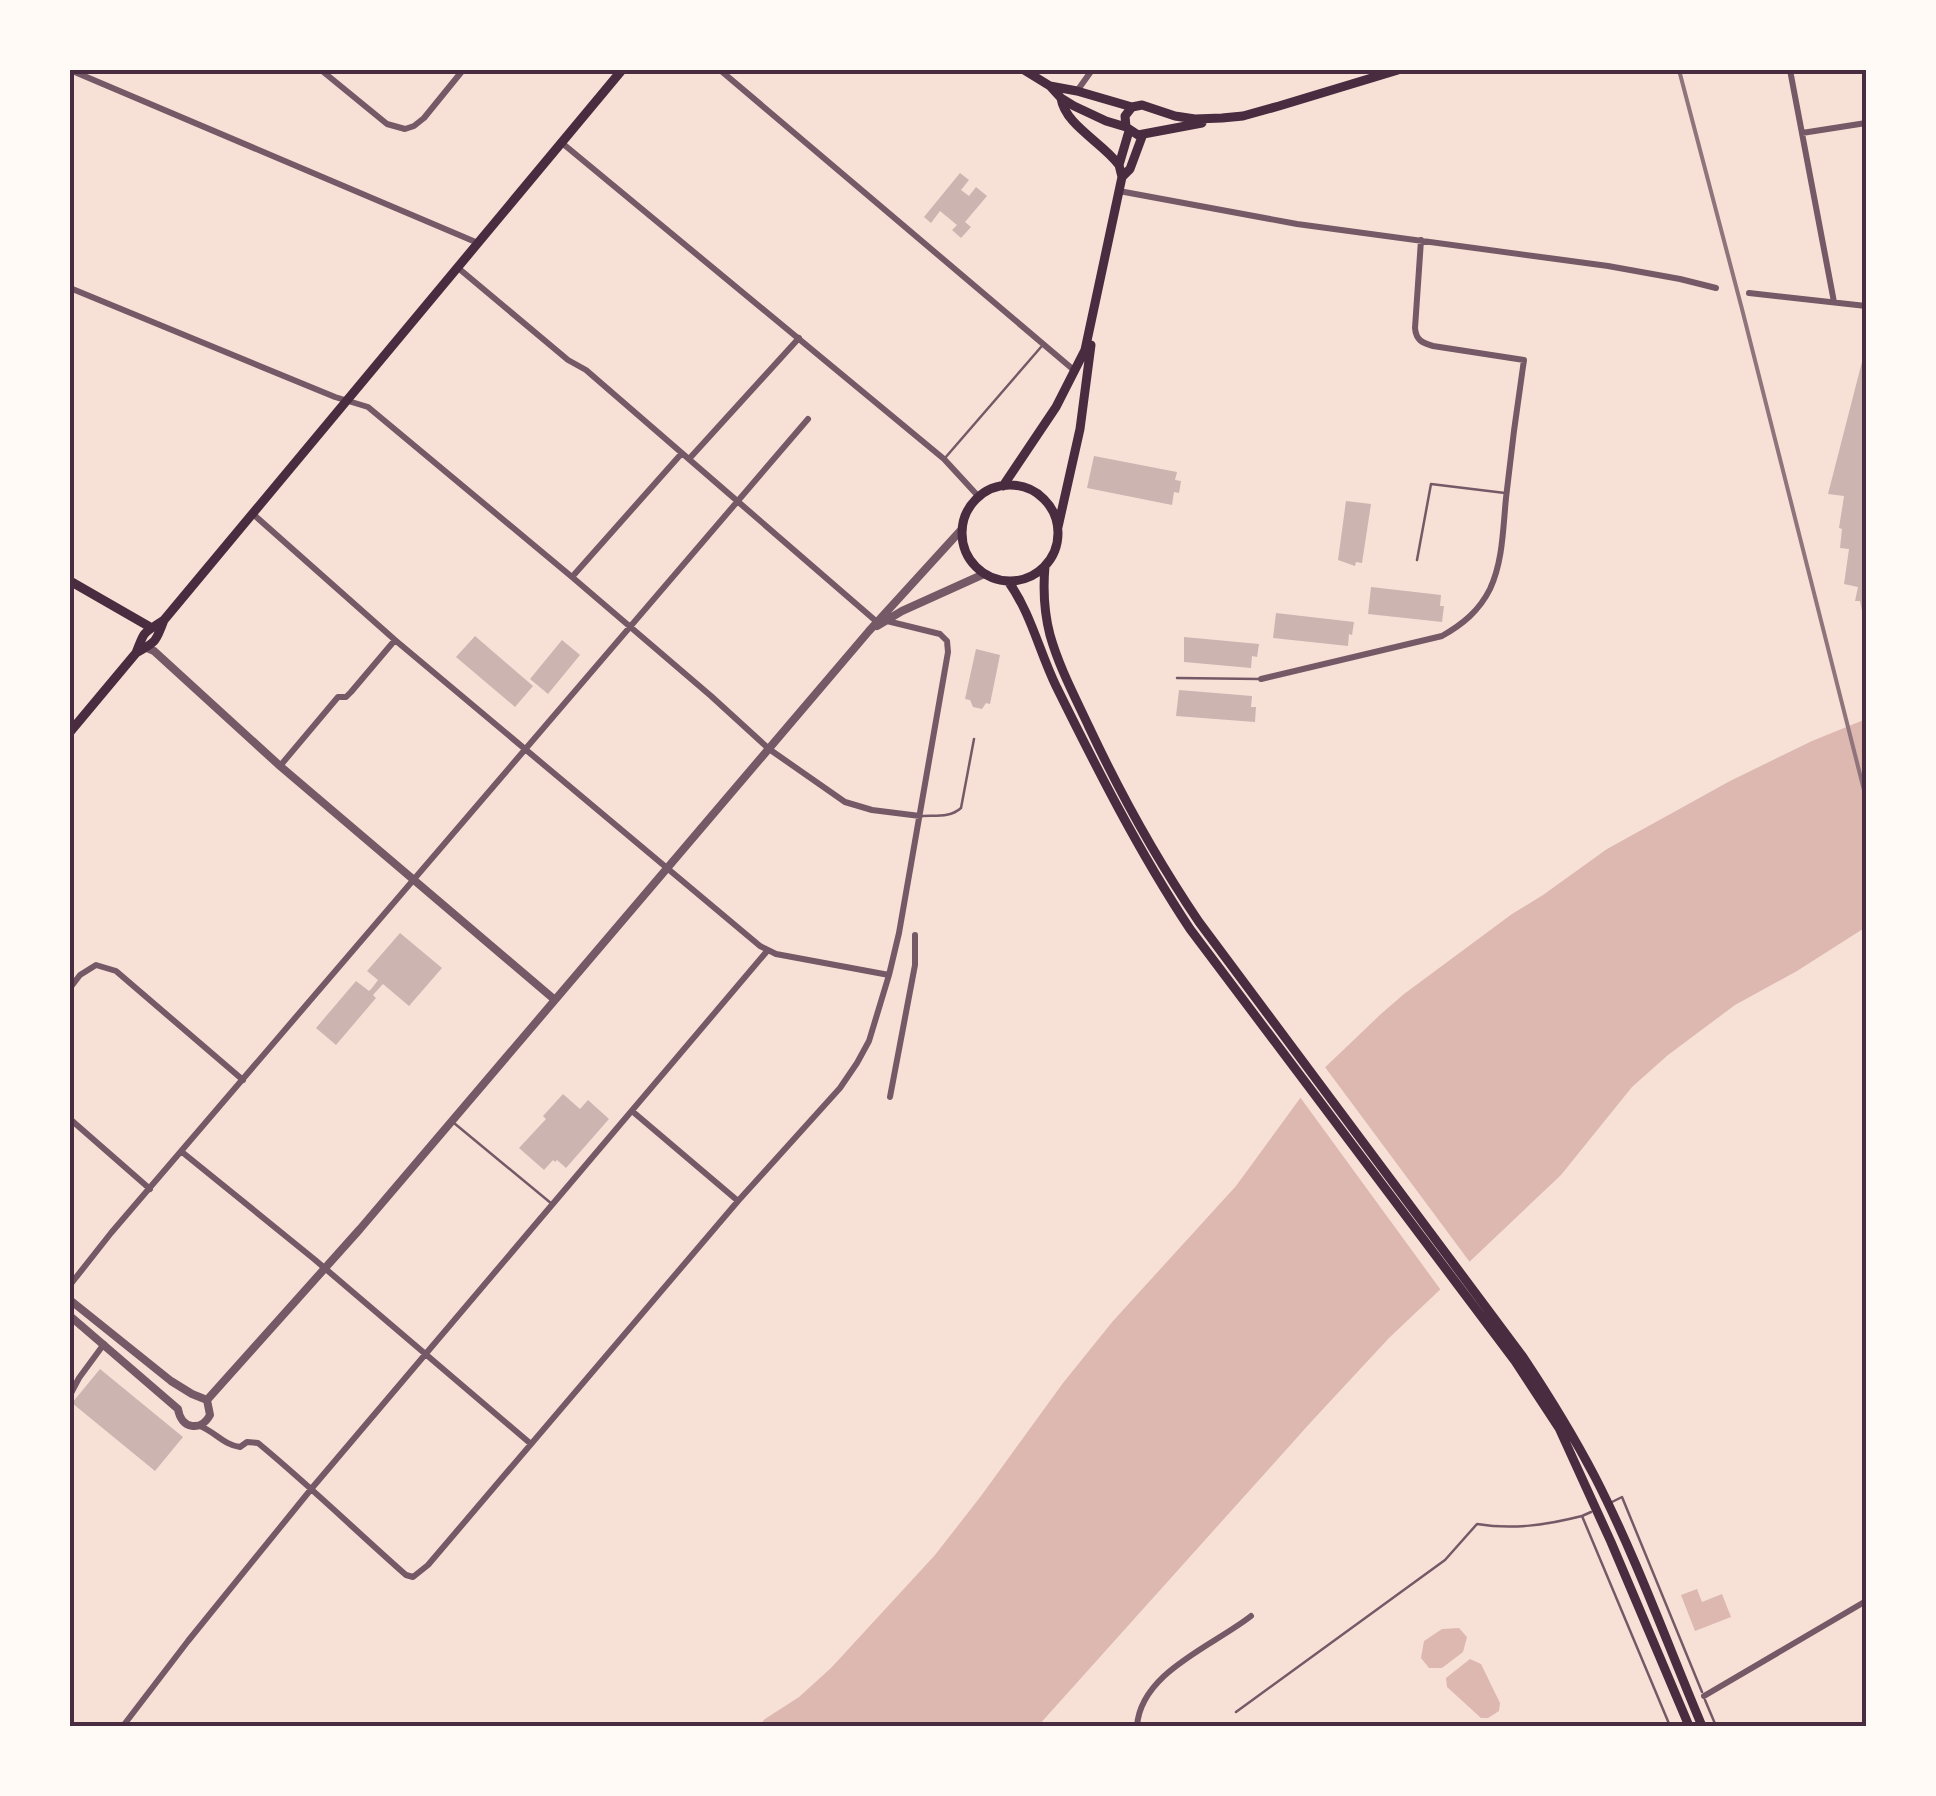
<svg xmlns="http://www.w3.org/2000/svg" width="1936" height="1796" viewBox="0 0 1936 1796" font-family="'PT Sans Narrow',sans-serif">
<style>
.water{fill:#dcb8b0}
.pier{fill:#f7e1d7}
.building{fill:#ccb4b1}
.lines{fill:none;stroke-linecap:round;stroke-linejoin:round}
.service{stroke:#755966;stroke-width:2.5}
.minor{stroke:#755966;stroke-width:6}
.tertiary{stroke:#755966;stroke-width:8}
.secondary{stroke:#4a2c40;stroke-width:9}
.primary{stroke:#4a2c40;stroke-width:9}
.rail{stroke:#8f747c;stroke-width:4}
.neatline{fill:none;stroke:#4a2c40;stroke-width:4}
</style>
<rect width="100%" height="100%" fill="#f7e1d7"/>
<path class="water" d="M1866,719V927L1797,971L1735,1005L1668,1055L1632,1087L1561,1175L1389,1338L1311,1422L1038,1726H758L765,1719L799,1697L831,1668L935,1555L981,1496L1063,1383L1113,1321L1236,1186L1317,1075L1382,1013L1404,994L1512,914L1543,895L1607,849L1730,781L1812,741Z
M1697,1589L1702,1602L1722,1594L1731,1617L1695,1631L1681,1595Z
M1459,1628L1467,1637L1463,1652L1442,1668H1429L1421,1658L1424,1641L1442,1629Z
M1470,1659L1481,1664L1500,1703L1499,1711L1488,1718H1481L1447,1687L1446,1678Z"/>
<path class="pier" d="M1322,1063L1472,1265L1443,1293L1297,1093Z"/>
<path class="building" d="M960,173L969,180L961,190L969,196L976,187L987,196L965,222L971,227L961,238L952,230L957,225L940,211L931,223L924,217Z
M1865,350H1866V612L1862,611L1860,601H1855L1858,587L1844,584L1849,549L1840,548L1842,529L1839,528L1844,496L1828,494Z
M1094,456L1177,472L1175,480L1181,481L1179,493L1174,492L1172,505L1087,488Z
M1346,501L1371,504L1362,563L1356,562L1355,566L1338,560Z
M1371,587L1441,595L1440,606H1444L1442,622L1368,614Z
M1276,613L1354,622L1352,635L1349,634L1348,646L1273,638Z
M475,636L533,686L515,707L456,657Z
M1184,637L1259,644L1257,657L1252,656L1251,668L1184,662Z
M562,640L580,655L548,694L530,679Z
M976,649L1000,655L990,704L986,703L982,709L973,707L970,700L965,699Z
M1179,690L1252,696L1251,707H1256L1255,722L1176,716Z
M400,933L442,968L409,1006L383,984L373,995L376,998L336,1045L316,1028L356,981L369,991L372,988L378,980L367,971Z
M563,1094L580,1109L588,1100L609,1119L566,1168L557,1160L555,1162L553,1160L544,1170L519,1148L546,1119L543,1116Z
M100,1369L183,1437L155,1471L72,1403Z"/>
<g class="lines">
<path class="service" d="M945,458L1041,347
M1417,560L1431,484L1505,493
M1177,678L1259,679
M922,816C935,815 950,818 961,808L974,739
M454,1123L552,1204
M1612,1502L1622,1497L1702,1692
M1591,1512L1582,1516L1670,1726
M1705,1700L1716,1726
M1236,1712L1445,1560L1477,1524C1513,1530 1546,1525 1582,1516"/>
<path class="minor" d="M70,70L478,243
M321,70L387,124L405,129L414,126L424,118L463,70
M720,70L1075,371
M1790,70L1834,302
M1077,91L1092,70
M1802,133L1866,123
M562,143L944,459L979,497
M1119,191L1297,224L1608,266L1680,279L1716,288
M457,267L568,360L586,370L877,622
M70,288L335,397L368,407L572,577L711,696L769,749L845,802L872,810L920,816
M1749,293L1866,306
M689,459L799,338
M253,514L395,640L760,946L776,954L889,975
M572,577L682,453
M1261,679L1442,636C1463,624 1479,611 1490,589C1503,561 1503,528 1506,498C1511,452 1517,406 1524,360L1433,346C1422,343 1416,340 1415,328L1421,240
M280,766L338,697H346L351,692L395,640
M70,988L80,975L96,965L116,971L243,1080
M890,1097L915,965V935
M632,1111L738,1201
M70,1119L150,1189
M182,1152L314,1259L531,1444
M70,1285L111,1233L808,419
M70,1395L79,1378L104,1344
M200,1426C215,1432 224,1445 240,1447L247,1442L258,1443C309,1485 356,1531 406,1575L413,1577L428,1565L738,1201L840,1088L857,1063L869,1041L889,975L899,933L948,652L947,641L940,634L887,621
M1704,1696L1866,1601
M123,1726L188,1641L312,1488L768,950
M1137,1726C1141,1672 1213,1646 1251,1616"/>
<path class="tertiary" d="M877,626L902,611L984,574
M147,648L154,651L280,766L555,1000
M70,1300L171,1381L192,1394L207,1400
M70,1316L178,1409C181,1429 201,1432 210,1415L207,1400
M207,1400L360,1229L869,631L962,529"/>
<path class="secondary" d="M70,581L150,627
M136,653C145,629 143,634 164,620L622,70
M70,732L136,653C156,642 156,642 164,620"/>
<path class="primary" d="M1024,70L1050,86L1061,98L1074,106L1106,121L1126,127
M1050,86L1077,91L1132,107L1142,105L1175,116L1195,119L1222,118L1243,116L1279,106L1398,70
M1061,98C1065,125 1102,142 1119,165
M1132,107L1125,116L1126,127L1138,135L1202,123
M1122,177L1130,169L1143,134
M962 533a48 48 0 1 1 96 0a48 48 0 1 1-96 0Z
M1003,486L1056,407L1085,350L1122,177L1119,165L1129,131
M1058,527L1080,429L1091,345
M1045,566C1043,589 1044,612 1050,635C1059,667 1075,697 1089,727C1121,795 1157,860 1199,922L1523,1357C1549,1396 1573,1435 1595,1477C1636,1557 1667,1643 1702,1726
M1008,581C1031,613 1039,651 1056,686C1097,769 1139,852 1190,929L1515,1361L1559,1428L1611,1542L1689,1726"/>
<path class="rail" d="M1679,70L1742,309L1866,798"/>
</g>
<rect width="1936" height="1796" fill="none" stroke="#fffaf5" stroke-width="145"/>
<rect x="72" y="72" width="1792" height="1652" class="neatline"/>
</svg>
